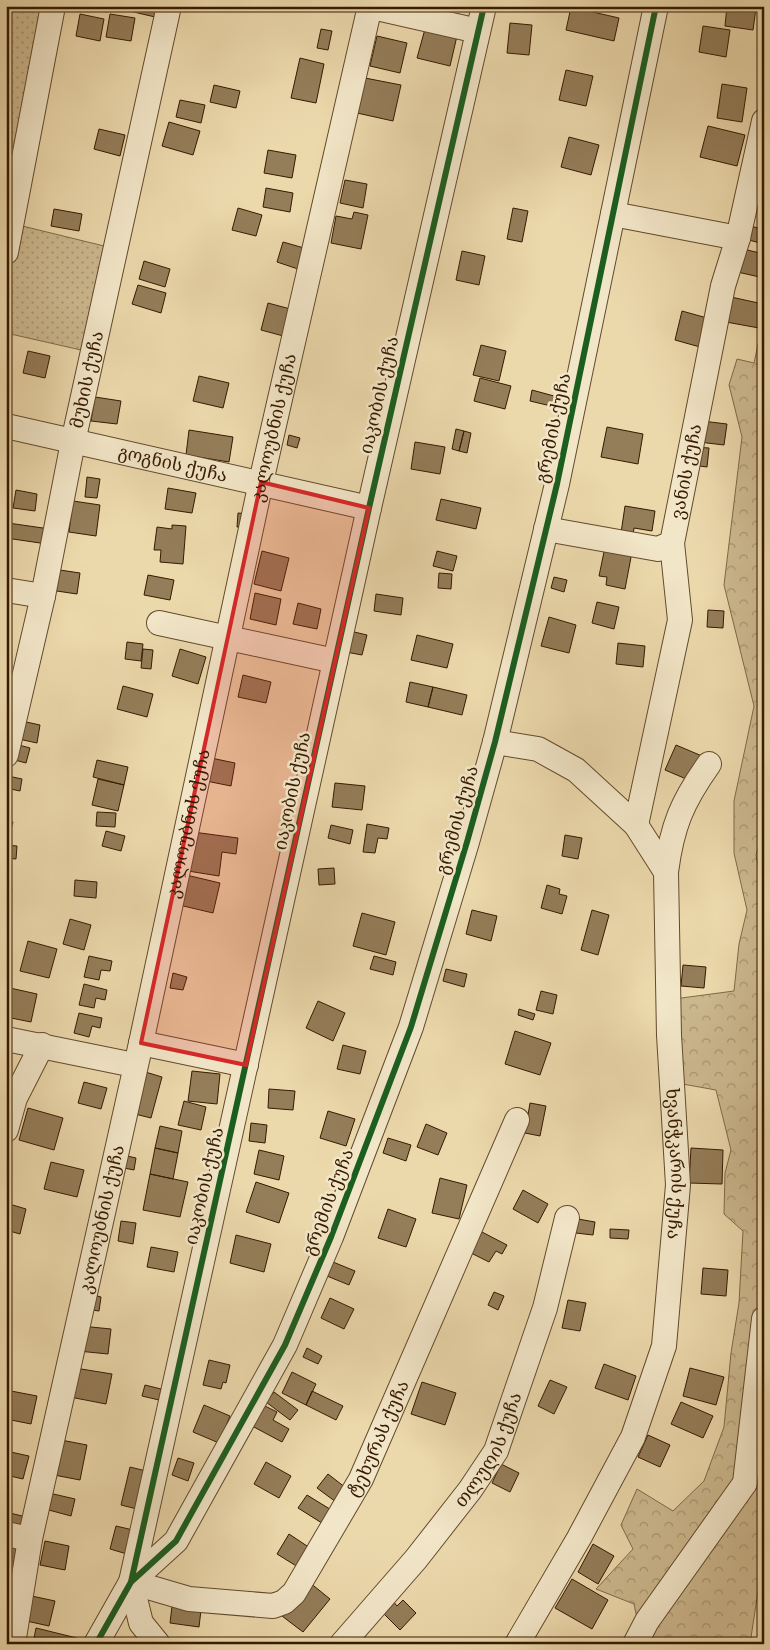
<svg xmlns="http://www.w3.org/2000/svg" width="770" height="1650" viewBox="0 0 770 1650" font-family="'IM FELL Great Primer','Noto Serif Georgian',serif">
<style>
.forest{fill:url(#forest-crowns);stroke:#816948}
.garden{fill:url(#garden-dots);stroke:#816948}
.building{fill:#947d59;stroke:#361a01}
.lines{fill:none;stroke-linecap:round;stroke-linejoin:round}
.minor-casing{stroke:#634a2c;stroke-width:26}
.minor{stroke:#f2e6c8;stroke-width:24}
.cycleway-casing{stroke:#f2e6c8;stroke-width:9}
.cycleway{stroke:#1b5e20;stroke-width:6}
.marked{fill:#d62828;fill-opacity:0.2;stroke:#d62828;stroke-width:4;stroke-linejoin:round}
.labels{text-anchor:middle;stroke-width:5;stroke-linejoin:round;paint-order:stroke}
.street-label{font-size:18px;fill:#361a01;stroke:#f2e6c8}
</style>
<defs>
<pattern id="forest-crowns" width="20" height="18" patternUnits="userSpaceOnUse" patternTransform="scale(1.25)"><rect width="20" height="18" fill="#ccb88e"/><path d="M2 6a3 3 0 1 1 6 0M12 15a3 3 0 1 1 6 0" fill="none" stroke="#a69572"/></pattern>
<pattern id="garden-dots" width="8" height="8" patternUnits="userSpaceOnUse" patternTransform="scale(1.25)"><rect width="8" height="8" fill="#ccb88e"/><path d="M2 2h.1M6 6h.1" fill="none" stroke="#a69572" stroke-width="1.8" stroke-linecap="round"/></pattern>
</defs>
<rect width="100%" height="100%" fill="#ebd8ab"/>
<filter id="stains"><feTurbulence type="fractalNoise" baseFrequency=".004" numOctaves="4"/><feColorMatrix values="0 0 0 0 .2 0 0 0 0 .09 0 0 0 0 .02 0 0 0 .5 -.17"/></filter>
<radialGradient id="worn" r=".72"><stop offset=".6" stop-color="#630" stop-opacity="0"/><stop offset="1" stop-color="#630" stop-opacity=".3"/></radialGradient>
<path class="forest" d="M764,316V830L756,855L764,896V1552L750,1644H640L641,1637L634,1604L596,1589L633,1549L621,1525L637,1489L673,1511L704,1481L724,1427L731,1353L739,1303L743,1231L724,1214L725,1173L731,1150L716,1090L677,1083L674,999L734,991L739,944L747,910L734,853V801L754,706L724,585L742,437L729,385L737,359L754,363Z"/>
<path class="garden" d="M6,6H44L6,198Z
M6,222L104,246L81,350L6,333Z"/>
<path class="building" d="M74,6H107V12Z
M121,6H158L155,17L121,9Z
M727,6L756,8L753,30L725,26Z
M571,7L619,18L614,41L566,30Z
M80,14L104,19L100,41L76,36Z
M110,14L135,18L131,41L106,37Z
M510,23L532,25L529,55L507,53Z
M703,26L730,30L726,57L699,52Z
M321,29L332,31L328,50L317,48Z
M425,29L457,36L450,66L417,58Z
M377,36L407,43L400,73L370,66Z
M300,58L324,64L316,103L291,98Z
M566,70L593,76L586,106L559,100Z
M365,78L401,85L393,121L357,113Z
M722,84L747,88L742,122L717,118Z
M214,85L240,91L236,108L210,102Z
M180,100L205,105L201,123L176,117Z
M169,122L200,131L193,155L162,146Z
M708,126L745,135L737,166L700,157Z
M99,129L125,135L120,156L94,149Z
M569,137L599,145L591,175L561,167Z
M268,150L296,155L292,178L264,173Z
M345,180L367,184L363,208L340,203Z
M266,188L293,193L290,212L263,207Z
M238,208L262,215L256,236L232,230Z
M513,208L528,211L522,242L507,239Z
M54,209L82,214L79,231L51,226Z
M354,212L368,215L361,249L331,243L336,216L352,219Z
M748,225L764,230V244L745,239Z
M283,242L304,248L298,269L277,262Z
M739,248L764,254V278L733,271Z
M462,251L485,256L479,285L456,280Z
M144,261L170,269L165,287L139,279Z
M138,285L166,293L161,313L132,304Z
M731,297L763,304L759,328L726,322Z
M268,303L294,310L287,337L261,330Z
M682,311L707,318L700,347L675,340Z
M481,345L506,351L499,381L473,375Z
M28,351L50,356L45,378L23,373Z
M199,376L229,383L223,408L193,401Z
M480,378L511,386L505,409L474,401Z
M532,390L554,396L551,406L530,401Z
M95,397L121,401L117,424L91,421Z
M702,421L727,424L724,445L699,442Z
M607,427L643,434L638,464L601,457Z
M456,429L464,431L459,451L452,449Z
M189,430L233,437L229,462L186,455Z
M464,431L471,433L467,453L459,451Z
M289,435L300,438L297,448L287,445Z
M415,442L445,447L440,474L411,469Z
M694,447L709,448L707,467L692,465Z
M87,477L100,479L97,498L85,497Z
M168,488L196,493L192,513L165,509Z
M16,490L37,494L35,511L13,508Z
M441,499L481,508L476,529L436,520Z
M73,501L100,505L96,536L69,532Z
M625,506L655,511L652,531L634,528L633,535L621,533Z
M238,513L249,514L248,528L237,527Z
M8,523L50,529L47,544L6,538Z
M172,525L186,526L183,564L160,562L161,550H154L157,527L172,529Z
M605,547L632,552L625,589L606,585L607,577L599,576Z
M262,551L289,558L281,591L254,584Z
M437,551L457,556L453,571L433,566Z
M53,569L80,573L77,594L50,590Z
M439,573L452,574L451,589L438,588Z
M148,575L174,580L170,600L144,595Z
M554,577L567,580L564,592L551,588Z
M255,593L281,599L276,625L250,619Z
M376,594L403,598L401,615L374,611Z
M597,602L619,607L614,629L592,623Z
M298,603L321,609L317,629L293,624Z
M708,610L724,611L723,628L707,627Z
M549,617L576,625L569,653L541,646Z
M350,631L367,635L362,655L346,652Z
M417,635L453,644L447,668L411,660Z
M127,642L143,644L141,661L125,659Z
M618,643L645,646L643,667L616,664Z
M143,649L153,650L151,669L141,668Z
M180,649L206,657L198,684L172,676Z
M243,675L271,682L266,703L238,697Z
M410,682L433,687L428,707L406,702Z
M123,686L153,694L147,717L117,709Z
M433,687L467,695L462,715L428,707Z
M17,720L40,725L37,743L14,738Z
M15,744L30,748L26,763L11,759Z
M676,745L702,756L691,781L665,770Z
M211,758L235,763L231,786L206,781Z
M97,760L128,767L124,785L93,777Z
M8,776L22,779L20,791L6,788Z
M98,779L124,785L118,811L92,805Z
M335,783L365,786L362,810L332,807Z
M97,812L116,813L115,827L96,826Z
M6,820L13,822L11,829L6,828Z
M367,824L389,828L387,839L378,838L375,853L363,852Z
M331,825L353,830L350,844L328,838Z
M106,831L125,836L121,851L102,846Z
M193,832L238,838L236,854L222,852L219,876L188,871Z
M565,835L582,838L578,859L562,856Z
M6,845L17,846L16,859L6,858Z
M334,868L335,884L319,885L318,869Z
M182,874L220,883L213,913L175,904Z
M75,880L97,882L96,898L74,896Z
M547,885L560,889L559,894L567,896L562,914L541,908Z
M6,888L12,889L6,912Z
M472,910L497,916L491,941L466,934Z
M592,910L609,915L598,955L581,950Z
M362,913L395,922L386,955L353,946Z
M70,919L91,925L84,950L63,944Z
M28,941L57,949L49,978L20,971Z
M89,956L112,961L110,971L101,970L99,980L84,977Z
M374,956L396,962L393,975L370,969Z
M683,965L706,967L704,988L681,986Z
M446,969L467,974L464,987L443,981Z
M173,973L187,977L183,990L170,988Z
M84,984L107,990L105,1000L96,998L94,1008L79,1005Z
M10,988L37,994L31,1022L6,1017Z
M541,991L557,995L553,1014L536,1010Z
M318,1001L345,1013L333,1041L306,1028Z
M519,1009L535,1014L533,1020L518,1015Z
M79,1013L102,1018L100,1028L92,1026L89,1037L74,1033Z
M515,1031L551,1043L540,1075L505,1064Z
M343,1045L366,1051L360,1074L337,1069Z
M142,1071L162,1077L151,1118L131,1113Z
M192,1071L220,1074L217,1104L188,1101Z
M84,1082L107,1088L101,1109L78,1103Z
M269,1089L295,1091L293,1110L268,1108Z
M184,1101L206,1107L201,1130L178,1125Z
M530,1103L546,1106L540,1136L525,1133Z
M28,1108L63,1118L54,1150L19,1140Z
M328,1111L355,1119L346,1146L320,1138Z
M251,1123L267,1125L265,1143L249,1141Z
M426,1124L447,1133L438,1155L417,1147Z
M160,1126L182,1131L178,1153L155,1148Z
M388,1138L411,1145L406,1161L383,1153Z
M155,1148L178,1153L173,1179L150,1174Z
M691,1148L723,1150L722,1184L689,1183Z
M259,1150L284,1156L279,1180L254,1174Z
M127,1156L136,1158L134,1170L124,1168Z
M51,1162L84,1170L77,1197L44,1189Z
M150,1174L188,1182L180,1217L143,1210Z
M440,1178L467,1185L459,1219L432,1213Z
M256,1182L289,1193L279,1223L246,1212Z
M523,1190L548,1204L538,1223L513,1209Z
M6,1203L26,1209L20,1234L6,1230Z
M388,1209L416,1219L406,1247L378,1238Z
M578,1219L595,1222L593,1235L576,1233Z
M121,1221L136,1223L133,1244L118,1241Z
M610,1229L629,1230L628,1239L610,1238Z
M480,1231L507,1245L502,1254L496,1251L489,1262L469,1252Z
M236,1235L271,1244L264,1272L230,1263Z
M151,1247L178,1252L174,1272L147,1267Z
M333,1262L355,1271L349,1285L327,1276Z
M703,1268L728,1270L726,1296L701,1294Z
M494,1292L504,1296L498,1310L488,1305Z
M94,1295L101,1297L99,1311L92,1310Z
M330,1298L354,1309L344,1329L321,1318Z
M568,1300L586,1303L580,1331L562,1328Z
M6,1302L10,1303L6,1323Z
M81,1326L111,1329L108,1354L78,1351Z
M307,1348L322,1356L318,1364L303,1357Z
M209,1360L230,1365L226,1383L223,1382L221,1389L203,1385Z
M604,1364L636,1376L628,1400L595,1388Z
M75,1368L112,1374L106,1404L70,1397Z
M690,1368L724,1377L716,1405L683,1396Z
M292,1372L316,1384L306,1405L282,1393Z
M550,1380L567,1387L554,1414L538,1406Z
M422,1382L456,1393L445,1425L411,1414Z
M145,1385L161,1389L159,1400L142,1396Z
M11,1391L37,1396L31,1424L6,1419Z
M312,1391L343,1406L336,1420L306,1405Z
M274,1392L298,1410L290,1420L266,1402Z
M681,1402L713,1416L703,1438L671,1424Z
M204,1405L230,1416L219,1443L193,1432Z
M263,1405L277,1412L273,1420L289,1429L282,1442L252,1426Z
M648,1435L670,1445L660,1467L638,1457Z
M61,1440L87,1445L80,1480L54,1475Z
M6,1451L29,1456L23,1479L6,1475Z
M178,1458L194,1463L188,1481L172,1475Z
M266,1462L291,1476L279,1498L254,1484Z
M501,1464L519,1473L510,1492L492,1483Z
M130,1467L146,1471L137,1509L121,1505Z
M328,1474L346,1488L336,1502L317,1488Z
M49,1493L75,1499L71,1516L45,1509Z
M307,1495L333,1511L325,1525L298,1508Z
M6,1512L26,1517L22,1533L6,1529Z
M116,1526L133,1530L127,1554L110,1549Z
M289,1534L310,1548L298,1567L277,1554Z
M6,1540L20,1543L14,1569L6,1567Z
M45,1541L69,1546L65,1570L40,1565Z
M593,1544L614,1556L598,1584L578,1572Z
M572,1579L608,1600L592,1629L555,1608Z
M309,1582L330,1599L303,1632L282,1616Z
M27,1595L55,1601L49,1626L22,1620Z
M392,1600L397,1606L403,1600L416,1613L400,1630L381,1611Z
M172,1606L201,1610L199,1627L170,1623Z
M36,1628L77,1638L76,1644H33Z"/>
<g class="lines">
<g class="minor-casing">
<g id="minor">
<path d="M368,6L478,31"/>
<path d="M613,214L738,238"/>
<path d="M6,252L53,6"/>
<path id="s1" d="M6,426L369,508"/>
<path d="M546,529L658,549L672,543"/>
<path d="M6,590L43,596"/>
<path d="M159,623L335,661"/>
<path id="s2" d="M495,742L538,749L576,770L636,825L666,872L669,1035L678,1185L664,1346L633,1437L579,1538L517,1644"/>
<path id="s3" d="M6,755L43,596L73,442L169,6"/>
<path id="s4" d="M636,825L680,620L672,543L723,286L738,238L764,121"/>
<path d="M666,872C672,826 682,802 709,764"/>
<path d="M6,1039L134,1065"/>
<path d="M141,1043L246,1065"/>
<path d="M6,1130L15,1098L42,1045"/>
<path d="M6,1534L30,1539"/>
<path d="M131,1582L176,1541L285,1345L331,1237L411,1027L467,842L495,742L557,484L656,6"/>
<path id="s5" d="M131,1582L189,1599L273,1606L284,1602L294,1593L361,1479L517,1120"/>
<path d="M131,1582L141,1623L158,1644"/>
<path id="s6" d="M13,1644L30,1539L141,1043L261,482L370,6"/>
<path d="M96,1644L131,1582L369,508L484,6"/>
<path id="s7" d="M342,1644L416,1559L470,1490L496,1451L545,1308L567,1218"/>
<path d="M635,1644L647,1621L745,1483L764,1319"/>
</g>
</g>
<use href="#minor" class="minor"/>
<g class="cycleway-casing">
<path id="cycleway" d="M131,1582L176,1541L285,1345L331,1237L411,1027L467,842L495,742L557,484L656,6
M96,1644L131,1582L369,508L484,6"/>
</g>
<use href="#cycleway" class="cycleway"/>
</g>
<path class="marked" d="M261,482L369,508L246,1065L141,1043Z"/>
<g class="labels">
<g class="street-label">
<text dy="6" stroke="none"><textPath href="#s3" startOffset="384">მუხის ქუჩა</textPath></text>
<text transform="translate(379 395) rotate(-77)" y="6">იაკობის ქუჩა</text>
<text dy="6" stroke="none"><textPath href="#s6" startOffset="1244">კალოუბნის ქუჩა</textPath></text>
<text transform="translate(553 428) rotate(-78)" y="6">გრემის ქუჩა</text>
<text dy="6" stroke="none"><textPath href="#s1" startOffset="171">გოგნის ქუჩა</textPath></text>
<text dy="6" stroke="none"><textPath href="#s4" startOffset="360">ვანის ქუჩა</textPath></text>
<text transform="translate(292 791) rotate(-78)" y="6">იაკობის ქუჩა</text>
<text transform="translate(457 820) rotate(-74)" y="6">გრემის ქუჩა</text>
<text dy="6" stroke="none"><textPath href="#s6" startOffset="839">კალოუბნის ქუჩა</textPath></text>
<text dy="6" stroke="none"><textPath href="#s2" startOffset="516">ხვანჭკარის ქუჩა</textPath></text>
<text transform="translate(204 1186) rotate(-77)" y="6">იაკობის ქუჩა</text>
<text transform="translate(328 1202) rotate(-69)" y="6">გრემის ქუჩა</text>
<text dy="6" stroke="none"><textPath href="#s6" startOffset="434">კალოუბნის ქუჩა</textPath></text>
<text dy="6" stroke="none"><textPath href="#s5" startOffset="346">ტეხურას ქუჩა</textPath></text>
<text dy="6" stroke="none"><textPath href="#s7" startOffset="245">თლუღის ქუჩა</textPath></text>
</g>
</g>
<rect width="770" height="1650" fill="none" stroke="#ebd8ab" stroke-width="25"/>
<rect x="8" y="8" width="755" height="1635" fill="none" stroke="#361a01" stroke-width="2.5"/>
<rect x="12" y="12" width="745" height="1625" fill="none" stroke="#361a01"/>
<rect width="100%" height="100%" filter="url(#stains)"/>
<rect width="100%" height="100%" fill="url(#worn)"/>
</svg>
